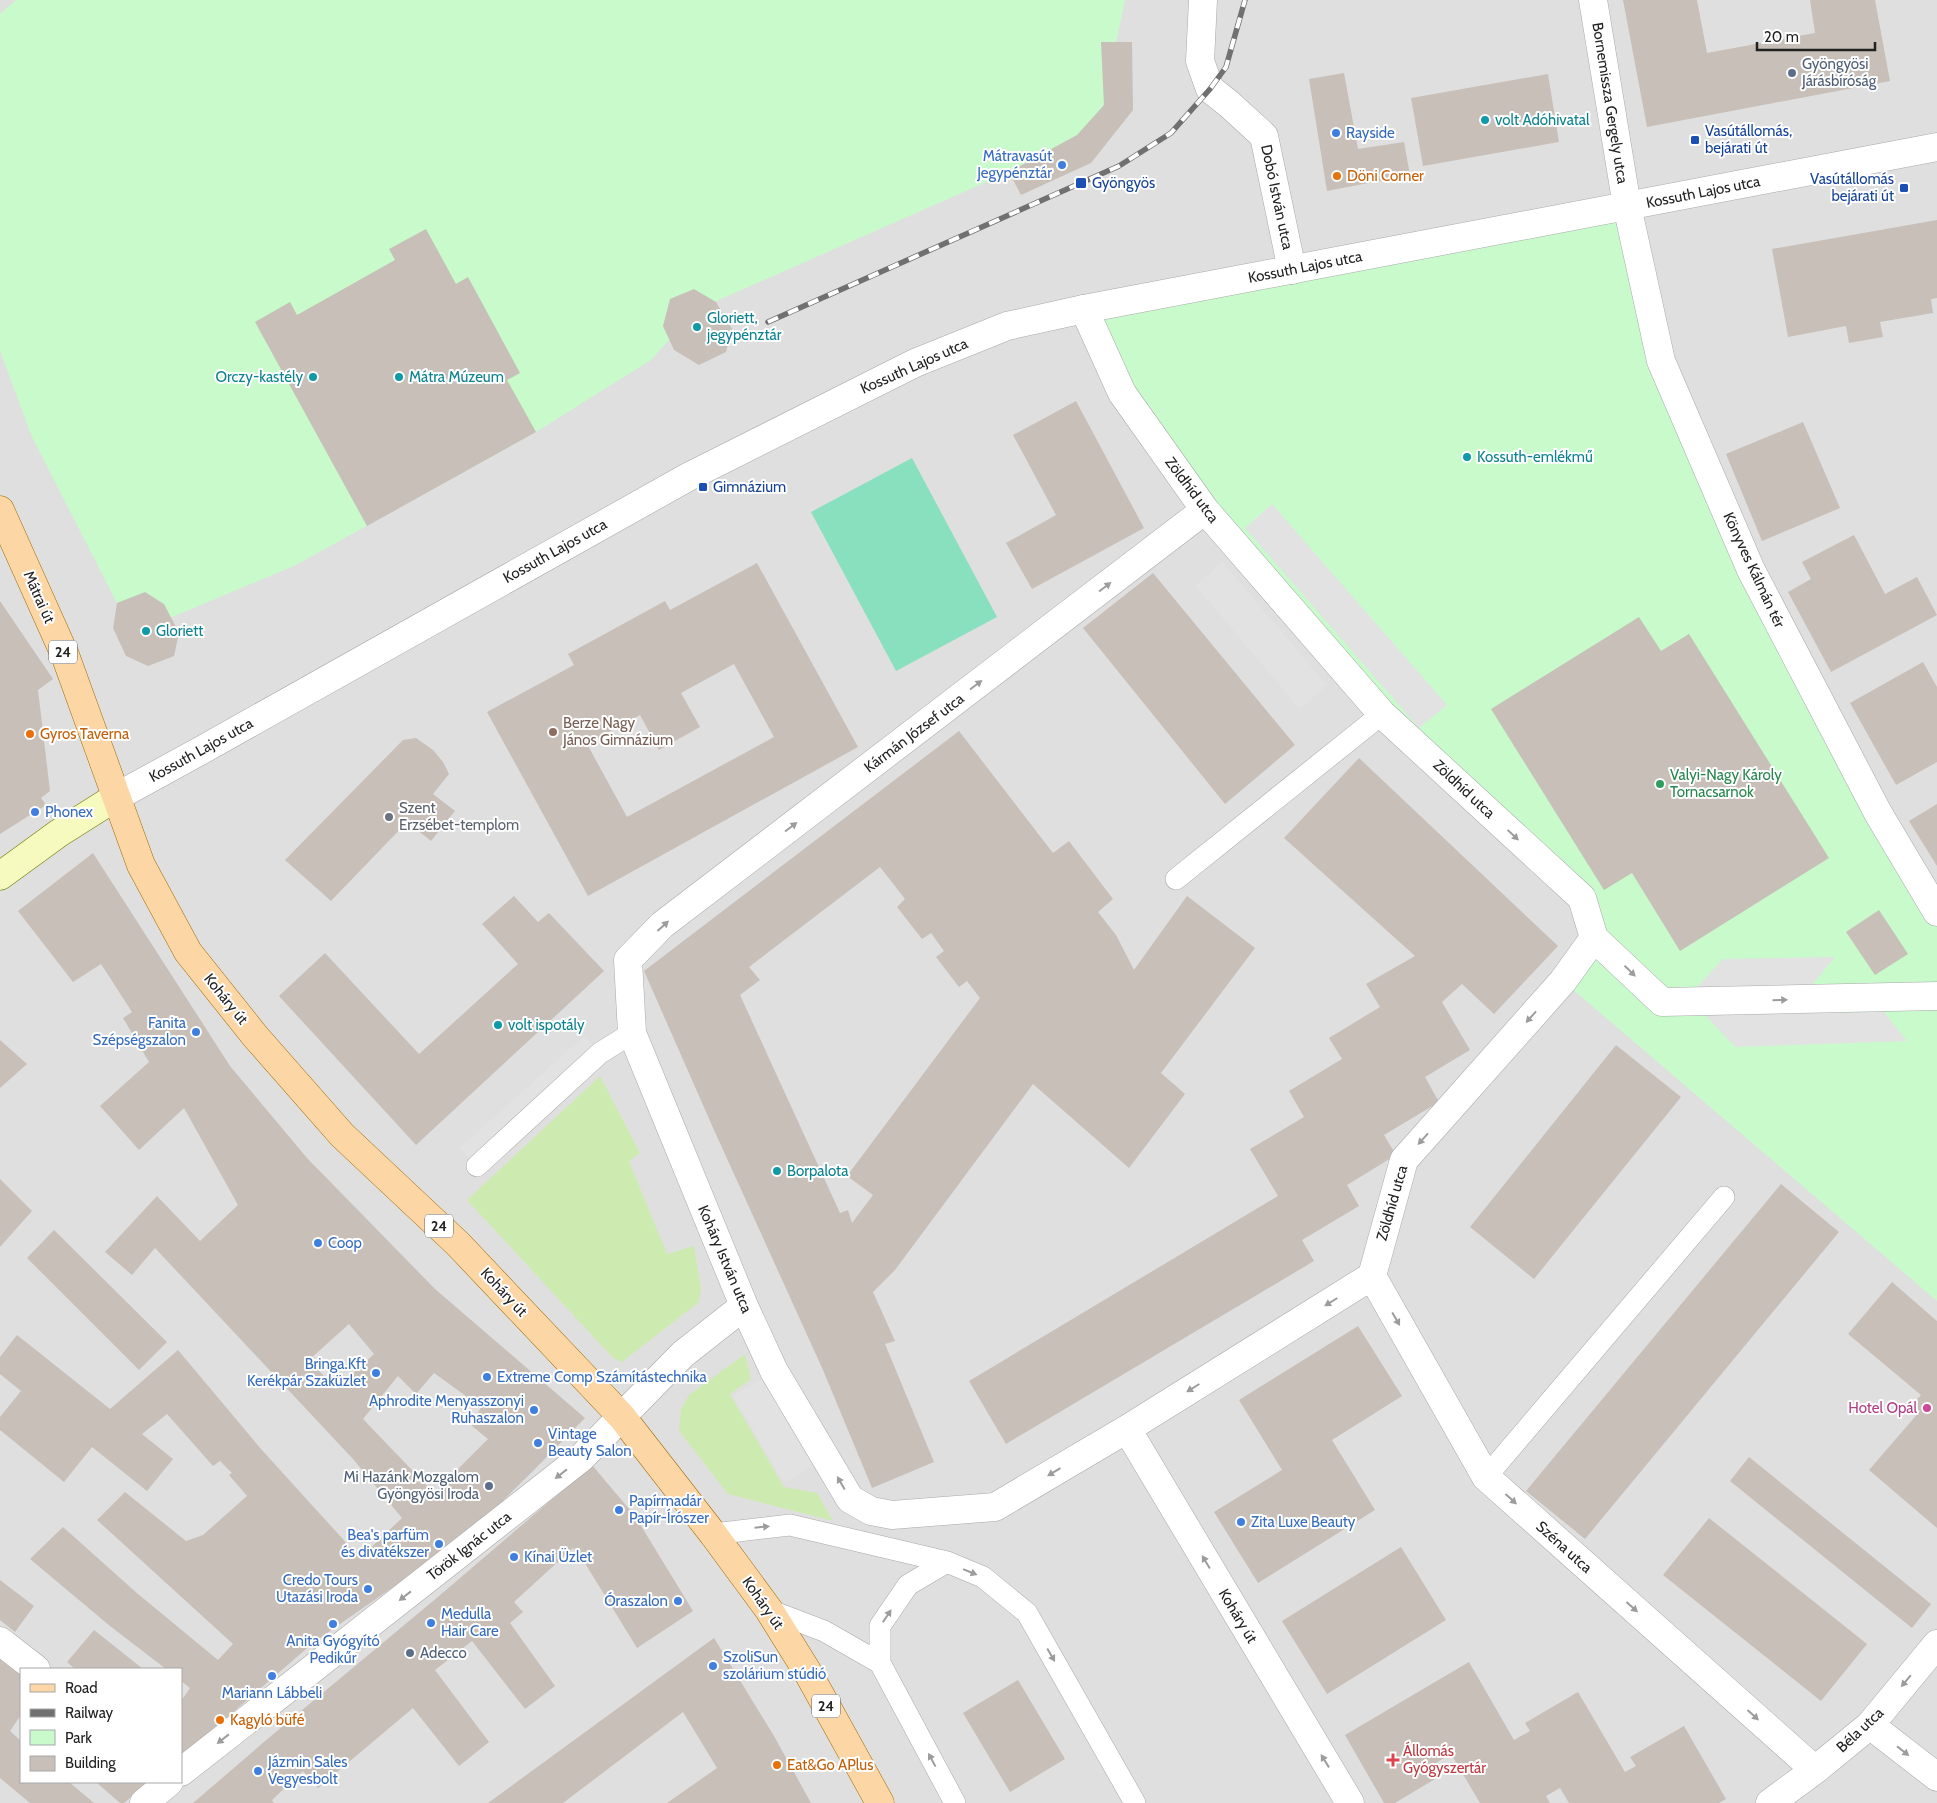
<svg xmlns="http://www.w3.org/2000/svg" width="1937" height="1803" viewBox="0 0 1937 1803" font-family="Cabin,sans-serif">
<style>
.residential{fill:#e0dfdf;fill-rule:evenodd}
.grass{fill:#cdebb0}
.park{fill:#c8facc}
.pitch{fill:#88e0be}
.parking{fill:#e2e2e2}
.building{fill:#c7bfb8;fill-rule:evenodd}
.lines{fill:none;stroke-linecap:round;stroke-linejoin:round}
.service-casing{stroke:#a9a9a9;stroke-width:22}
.pedestrian-casing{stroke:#a9a9a9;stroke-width:29}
.minor-casing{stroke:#a9a9a9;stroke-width:29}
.tertiary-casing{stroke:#a9a9a9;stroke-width:29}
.secondary-casing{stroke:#707d05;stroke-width:29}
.primary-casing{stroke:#a06b00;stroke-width:29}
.service{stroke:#fff;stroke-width:21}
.pedestrian{stroke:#fff;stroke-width:28}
.minor{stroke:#fff;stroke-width:28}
.tertiary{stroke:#fff;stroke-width:28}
.secondary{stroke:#f7fabf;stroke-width:28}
.primary{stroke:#fcd6a4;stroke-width:28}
.rail-casing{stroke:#707070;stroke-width:5.5}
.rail{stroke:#fff;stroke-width:4;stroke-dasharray:11;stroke-linecap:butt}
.oneway{fill:#9c9c9c}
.service-dot{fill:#5c6f8a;stroke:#fff;stroke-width:2}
.culture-dot{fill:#0f9aa8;stroke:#fff;stroke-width:2}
.shop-dot{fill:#3f7fe0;stroke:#fff;stroke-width:2}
.transit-dot{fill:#1a4fb4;stroke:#fff;stroke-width:2}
.food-dot{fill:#e8710a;stroke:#fff;stroke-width:2}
.education-dot{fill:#8d6e63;stroke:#fff;stroke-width:2}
.leisure-dot{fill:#2e9e5b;stroke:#fff;stroke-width:2}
.worship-dot{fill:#6b7280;stroke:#fff;stroke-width:2}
.hotel-dot{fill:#d1479c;stroke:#fff;stroke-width:2}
.health-dot{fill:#e0444e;stroke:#fff;stroke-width:2}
.labels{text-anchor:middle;stroke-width:4;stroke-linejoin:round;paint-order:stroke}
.shield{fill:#fff;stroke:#646464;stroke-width:1}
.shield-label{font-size:14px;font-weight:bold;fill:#222}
.service-label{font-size:15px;fill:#4e5e75;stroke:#fff;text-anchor:start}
.street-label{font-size:15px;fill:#222;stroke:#fff}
.culture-label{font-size:15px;fill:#0d838f;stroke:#fff;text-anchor:start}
.transit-label{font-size:15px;fill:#164399;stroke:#fff;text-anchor:start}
.shop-label{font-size:15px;fill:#366cbe;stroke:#fff;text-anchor:start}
.food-label{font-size:15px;fill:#c56008;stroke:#fff;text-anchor:start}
.education-label{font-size:15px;fill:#785e54;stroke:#fff;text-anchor:start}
.leisure-label{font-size:15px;fill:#27864d;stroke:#fff;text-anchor:start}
.worship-label{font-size:15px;fill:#5b616d;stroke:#fff;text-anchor:start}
.hotel-label{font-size:15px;fill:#b23c85;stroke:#fff;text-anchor:end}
.health-label{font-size:15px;fill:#be3a42;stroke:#fff;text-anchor:start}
</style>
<rect width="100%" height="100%" fill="#f2efe9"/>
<path class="residential" d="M0,0H1937V1803H0ZM21,1669H181V1782H21Z"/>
<path class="grass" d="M600,1076L640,1153L629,1161L667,1254L694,1246L701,1288L699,1302L622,1362L613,1358L467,1200Z
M745,1354L751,1379L730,1394L784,1487L817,1493L833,1521L728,1494L679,1431L681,1409L689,1395Z"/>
<path class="park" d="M16,0H1125L1099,125L1009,172L696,310L651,360L536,432L296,565L139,631L117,603L32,437L0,351V14Z
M1627,206L1661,361L1937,912V1301L1563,981L1594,938L1582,898L1441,768L1205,510L1084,309Z"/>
<path class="pitch" d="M912,458L997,617L896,671L811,512Z"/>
<path class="parking" d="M1272,504L1447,705L1419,728L1245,528Z
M1222,562L1327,685L1300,709L1196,586Z
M1835,957L1810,987L1696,988L1723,959Z
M1884,1012L1907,1041L1735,1047L1704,1014Z
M584,1036L600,1053L477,1166L460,1148Z
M774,1371L826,1458L784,1483L733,1396Z"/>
<path class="building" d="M1623,0H1697L1707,53L1815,33L1810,0H1875L1890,81L1647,127Z
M1101,42H1132L1133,110L1091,163L1021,195L1009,172L1077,135L1104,105Z
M1344,73L1358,149L1404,142L1410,175L1327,191L1309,79Z
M1548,74L1559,142L1423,166L1411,98Z
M1937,220V298L1931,299L1933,313L1880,322L1883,337L1849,343L1846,326L1788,337L1772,249Z
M426,229L456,284L468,277L520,373L507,380L536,432L367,526L255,322L290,302L297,315L395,260L389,249Z
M694,289L716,302L732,329L726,352L699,365L674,350L663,326L670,299Z
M1076,401L1144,528L1032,589L1006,543L1056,515L1013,435Z
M1803,422L1840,508L1762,541L1726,454Z
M1854,535L1885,594L1917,577L1937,615L1831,672L1788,592L1811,579L1802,562Z
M757,563L858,747L588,896L487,712L574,665L568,654L665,601L670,610ZM734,664L774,737L627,817L587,744L640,715L659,750L700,727L681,693Z
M1153,573L1295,745L1225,804L1083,628Z
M145,592L164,604L179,633L174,656L148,666L126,656L113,628L117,603Z
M0,601L53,679L38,690L50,791L41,798L46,805L0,834Z
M1639,617L1661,651L1689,634L1829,858L1680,951L1632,873L1604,890L1491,709Z
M1923,662L1937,687V762L1896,785L1850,703Z
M959,731L1053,853L1069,841L1113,899L1098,912L1116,935L1134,970L1187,896L1255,948L1161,1073L1185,1094L1129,1168L1033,1084L895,1270L873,1292L895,1341L885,1344L934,1462L872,1488L823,1370L714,1130L644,971ZM880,867L905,899L897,907L922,939L931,933L944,951L936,957L959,987L967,981L980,998L847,1176L873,1195L852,1223L848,1210L840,1213L740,995L760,980L749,967Z
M416,738L433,750L443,762L449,774L433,794L455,811L431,841L407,822L331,901L285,860L403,740Z
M1359,758L1558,946L1494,1014L1462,984L1442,1002L1470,1050L1425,1077L1439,1102L1384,1135L1396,1155L1347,1185L1359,1206L1302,1240L1314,1261L1006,1444L969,1381L1278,1196L1250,1149L1304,1117L1289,1091L1342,1059L1329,1038L1380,1007L1366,984L1415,956L1284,838Z
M1937,804V866L1909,821Z
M93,853L230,1066L307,1158L435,1289L585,1418L531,1473L470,1533L313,1643L216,1727L186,1760L181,1756V1701L190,1688L181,1681V1669H166L110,1626L30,1559L63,1527L138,1594L218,1660L233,1644L97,1520L125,1492L186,1541L203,1535L247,1496L229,1475L232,1473L220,1461L213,1466L167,1414L142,1434L173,1459L147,1491L92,1447L64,1482L0,1430V1417L21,1391L0,1374V1357L17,1335L110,1409L178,1350L261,1449L360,1558L402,1518L353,1459L155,1248L132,1275L105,1252L157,1196L200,1241L238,1205L184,1108L139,1150L100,1106L149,1062L123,1018L132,1012L101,964L73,982L18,911ZM349,1324L374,1354L336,1389L309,1360ZM434,1373L481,1407L472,1426L488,1439L434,1493L363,1419L398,1376L416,1394Z
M514,896L538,922L549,913L604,971L416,1145L279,996L325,953L419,1054L518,964L482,924Z
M1879,910L1908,954L1875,975L1846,932Z
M0,1040L27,1064L0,1088Z
M1616,1045L1681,1097L1534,1279L1470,1227Z
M0,1179L32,1211L0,1247Z
M1781,1184L1839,1232L1585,1539L1526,1491Z
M54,1230L167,1342L139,1370L27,1258Z
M1892,1282L1937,1321V1528L1869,1470L1920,1411L1912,1405L1921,1395L1848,1334Z
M1358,1326L1402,1396L1332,1440L1375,1510L1258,1583L1214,1512L1282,1470L1239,1400Z
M1749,1457L1931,1604L1912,1628L1730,1481Z
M592,1465L635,1516L693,1611L637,1648L583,1560L573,1548L514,1602L523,1612L510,1623L555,1686L525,1709L472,1641L435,1670L489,1742L459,1766L413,1708L318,1788L303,1771L272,1800L274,1803H193L271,1736L439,1596Z
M1709,1518L1867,1644L1821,1701L1663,1575Z
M1401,1547L1446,1620L1327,1694L1282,1621Z
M0,1580L34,1606L15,1632L0,1620Z
M94,1630L143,1669H75L67,1662Z
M714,1638L774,1736L811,1803H667L717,1768L683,1712L563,1803H488Z
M0,1652L21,1669V1715L10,1731L21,1741V1782H69L94,1803H30L0,1778Z
M1469,1662L1514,1740L1530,1731L1525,1723L1578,1692L1625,1772L1636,1766L1630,1757L1684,1726L1726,1799L1719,1803H1569L1560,1788L1546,1796L1550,1803H1480L1451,1754L1434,1764L1440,1776L1395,1803H1384L1345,1735Z
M1018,1680L1065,1759L1010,1792L963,1713Z
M96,1782H149L124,1803H120Z"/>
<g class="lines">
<g class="service-casing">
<path id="service" d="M1176,879L1382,714
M477,1166L600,1053L632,1033
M1486,1477L1724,1197
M713,1534L790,1525L947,1562L983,1577L1027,1613L1135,1803
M947,1562L908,1585L880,1626V1663L955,1803
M769,1610L824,1631L880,1663"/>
</g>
<g class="pedestrian-casing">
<path id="pedestrian" d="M0,1641L36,1669"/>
</g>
<g class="minor-casing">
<path id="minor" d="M1203,0L1200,61L1210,89L1229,104L1264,136L1292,270
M1593,0L1627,206L1661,361L1751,570L1878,813L1937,912
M1084,309L1122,393L1205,510L1382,714L1582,898L1594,938L1563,981L1404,1160L1372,1276
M1205,510L662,925L628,960L632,1033L744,1306L774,1371L850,1499L871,1511L892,1515L995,1507L1127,1429L1372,1276
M1594,938L1662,1002L1937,996
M1372,1276L1486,1477L1815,1770
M1127,1429L1350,1803
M1870,1725L1937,1777
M181,1772L581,1458L683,1354L744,1306
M144,1803L169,1782
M1770,1803L1815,1770L1870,1725L1937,1644"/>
</g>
<g class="tertiary-casing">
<path id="tertiary" d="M116,797L200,751L688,477L915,363L1007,326L1084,309L1937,147"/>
</g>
<g class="secondary-casing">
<path id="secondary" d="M0,876L59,833L116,797"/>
</g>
<g class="primary-casing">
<path id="primary" d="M0,510L65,655L141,865L188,952L255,1036L342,1135L458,1244L622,1417L713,1534L769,1610L807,1671L880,1803"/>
</g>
<use href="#service" class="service"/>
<use href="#pedestrian" class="pedestrian"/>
<use href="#minor" class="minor"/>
<use href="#tertiary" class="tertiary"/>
<use href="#secondary" class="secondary"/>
<use href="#primary" class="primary"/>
<g class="rail-casing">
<path id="rail" d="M768,322L1119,166L1171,133L1210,89L1226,67L1245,0"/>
</g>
<use href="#rail" class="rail"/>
</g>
<defs><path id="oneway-solid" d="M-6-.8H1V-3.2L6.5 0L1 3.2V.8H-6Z" transform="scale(1.25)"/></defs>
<g class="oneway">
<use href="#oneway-solid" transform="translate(1105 587) rotate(-37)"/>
<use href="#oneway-solid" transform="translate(976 685) rotate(-37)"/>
<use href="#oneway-solid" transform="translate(791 827) rotate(-37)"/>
<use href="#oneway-solid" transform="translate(1513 835) rotate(43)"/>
<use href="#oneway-solid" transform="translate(663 926) rotate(-42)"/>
<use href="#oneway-solid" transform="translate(1630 971) rotate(44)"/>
<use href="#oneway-solid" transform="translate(1780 1000) rotate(-1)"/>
<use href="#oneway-solid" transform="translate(1531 1017) rotate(132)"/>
<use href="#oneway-solid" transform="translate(1423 1139) rotate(132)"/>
<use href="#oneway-solid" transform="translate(1331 1302) rotate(148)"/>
<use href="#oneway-solid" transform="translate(1396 1319) rotate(60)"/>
<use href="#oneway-solid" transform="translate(1193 1388) rotate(148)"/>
<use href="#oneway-solid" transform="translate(1054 1472) rotate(149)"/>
<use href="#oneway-solid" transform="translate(561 1474) rotate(142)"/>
<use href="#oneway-solid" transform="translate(841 1483) rotate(-120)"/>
<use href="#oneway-solid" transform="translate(1511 1499) rotate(42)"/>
<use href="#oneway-solid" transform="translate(762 1527) rotate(-6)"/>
<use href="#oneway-solid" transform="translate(1206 1562) rotate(-121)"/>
<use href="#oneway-solid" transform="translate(970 1572) rotate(22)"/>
<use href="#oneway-solid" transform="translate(405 1596) rotate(142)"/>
<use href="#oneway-solid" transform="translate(1632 1607) rotate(42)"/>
<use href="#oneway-solid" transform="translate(887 1616) rotate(-56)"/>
<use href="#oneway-solid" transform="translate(1051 1655) rotate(60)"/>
<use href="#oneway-solid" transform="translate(1906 1681) rotate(130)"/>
<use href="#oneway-solid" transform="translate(1753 1715) rotate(42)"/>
<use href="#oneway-solid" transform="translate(223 1739) rotate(142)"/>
<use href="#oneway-solid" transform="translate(1903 1751) rotate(38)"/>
<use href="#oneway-solid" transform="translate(932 1760) rotate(-118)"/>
<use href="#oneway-solid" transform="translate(1325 1761) rotate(-122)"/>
</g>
<g class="service-dot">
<circle cx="1792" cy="73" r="5"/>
<circle cx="489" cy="1486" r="5"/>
<circle cx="410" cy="1653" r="5"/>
</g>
<g class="culture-dot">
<circle cx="1485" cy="120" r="5"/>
<circle cx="697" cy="327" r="5"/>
<circle cx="313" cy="377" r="5"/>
<circle cx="399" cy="377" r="5"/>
<circle cx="1467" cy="457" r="5"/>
<circle cx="146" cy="631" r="5"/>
<circle cx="498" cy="1025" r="5"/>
<circle cx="777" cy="1171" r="5"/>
</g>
<g class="shop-dot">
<circle cx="1336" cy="133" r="5"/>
<circle cx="1062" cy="165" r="5"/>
<circle cx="35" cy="812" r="5"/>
<circle cx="196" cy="1032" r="5"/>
<circle cx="318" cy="1243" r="5"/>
<circle cx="376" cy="1373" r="5"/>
<circle cx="487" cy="1377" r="5"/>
<circle cx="534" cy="1410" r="5"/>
<circle cx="538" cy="1443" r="5"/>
<circle cx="619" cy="1510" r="5"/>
<circle cx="1241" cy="1522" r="5"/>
<circle cx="439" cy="1544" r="5"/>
<circle cx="514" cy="1557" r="5"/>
<circle cx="368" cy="1589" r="5"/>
<circle cx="678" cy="1601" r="5"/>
<circle cx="431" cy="1623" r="5"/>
<circle cx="333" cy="1624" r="5"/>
<circle cx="713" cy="1666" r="5"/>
<circle cx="272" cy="1676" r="5"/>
<circle cx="258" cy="1771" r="5"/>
</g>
<g class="transit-dot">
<rect x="1690" y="135" width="10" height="10" rx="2.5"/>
<rect x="1075" y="177" width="12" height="12" rx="2.5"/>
<rect x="1899" y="183" width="10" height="10" rx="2.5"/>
<rect x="698" y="482" width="10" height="10" rx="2.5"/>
</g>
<g class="food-dot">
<circle cx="1337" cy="176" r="5"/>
<circle cx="30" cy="734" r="5"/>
<circle cx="220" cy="1720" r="5"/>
<circle cx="777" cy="1765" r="5"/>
</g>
<circle class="education-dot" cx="553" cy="732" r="5"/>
<circle class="leisure-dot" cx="1660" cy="784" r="5"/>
<circle class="worship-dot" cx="389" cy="817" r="5"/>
<circle class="hotel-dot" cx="1927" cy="1408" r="5"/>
<path class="health-dot" d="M1390.5 1752.5h5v5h5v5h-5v5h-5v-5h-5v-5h5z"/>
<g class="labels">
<g class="shield">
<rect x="49" y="640.5" width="28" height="23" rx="4"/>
<rect x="425" y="1214.5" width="28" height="23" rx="4"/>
<rect x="812" y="1694.5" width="28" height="23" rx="4"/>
</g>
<g class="shield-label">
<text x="63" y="657">24</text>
<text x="439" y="1231">24</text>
<text x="826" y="1711">24</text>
</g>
<g class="service-label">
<text x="1802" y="69">Gyöngyösi<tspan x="1802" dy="17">Járásbíróság</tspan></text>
<text x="479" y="1482" text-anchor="end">Mi Hazánk Mozgalom<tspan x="479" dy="17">Gyöngyösi Iroda</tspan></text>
<text x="420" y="1658">Adecco</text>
</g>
<g class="street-label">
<text transform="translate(1610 103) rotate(81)" y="5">Bornemissza Gergely utca</text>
<text transform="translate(1703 192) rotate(-11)" y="5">Kossuth Lajos utca</text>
<text transform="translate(1277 197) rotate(78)" y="5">Dobó István utca</text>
<text transform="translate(1305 267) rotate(-11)" y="5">Kossuth Lajos utca</text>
<text transform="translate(914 366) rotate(-24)" y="5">Kossuth Lajos utca</text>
<text transform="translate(1192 490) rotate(53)" y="5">Zöldhíd utca</text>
<text transform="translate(555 551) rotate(-29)" y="5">Kossuth Lajos utca</text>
<text transform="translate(1754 570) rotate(65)" y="5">Könyves Kálmán tér</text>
<text transform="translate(39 597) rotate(66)" y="5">Mátrai út</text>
<text transform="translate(914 733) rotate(-37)" y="5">Kármán József utca</text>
<text transform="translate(201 750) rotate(-29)" y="5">Kossuth Lajos utca</text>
<text transform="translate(1464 789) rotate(43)" y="5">Zöldhíd utca</text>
<text transform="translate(226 999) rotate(51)" y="5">Koháry út</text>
<text transform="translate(1392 1203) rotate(-74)" y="5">Zöldhíd utca</text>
<text transform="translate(725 1259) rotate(67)" y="5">Koháry István utca</text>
<text transform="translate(504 1292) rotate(47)" y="5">Koháry út</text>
<text transform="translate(469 1546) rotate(-38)" y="5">Török Ignác utca</text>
<text transform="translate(1564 1547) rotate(42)" y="5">Széna utca</text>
<text transform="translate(763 1603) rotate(55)" y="5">Koháry út</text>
<text transform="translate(1238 1616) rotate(59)" y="5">Koháry út</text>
<text transform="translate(1860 1730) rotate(-43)" y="5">Béla utca</text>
</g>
<g class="culture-label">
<text x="1495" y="125">volt Adóhivatal</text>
<text x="707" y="323">Gloriett,<tspan x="707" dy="17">jegypénztár</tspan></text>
<text x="303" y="382" text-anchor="end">Orczy-kastély</text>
<text x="409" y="382">Mátra Múzeum</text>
<text x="1477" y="462">Kossuth-emlékmű</text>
<text x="156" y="636">Gloriett</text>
<text x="508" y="1030">volt ispotály</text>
<text x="787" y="1176">Borpalota</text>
</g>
<g class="transit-label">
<text x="1705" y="136">Vasútállomás,<tspan x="1705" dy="17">bejárati út</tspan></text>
<text x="1894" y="184" text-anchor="end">Vasútállomás<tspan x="1894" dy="17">bejárati út</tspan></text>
<text x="1092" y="188">Gyöngyös</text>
<text x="713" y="492">Gimnázium</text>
</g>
<g class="shop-label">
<text x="1346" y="138">Rayside</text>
<text x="1052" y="161" text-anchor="end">Mátravasút<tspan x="1052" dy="17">Jegypénztár</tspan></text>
<text x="45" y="817">Phonex</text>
<text x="186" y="1028" text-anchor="end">Fanita<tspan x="186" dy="17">Szépségszalon</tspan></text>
<text x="328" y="1248">Coop</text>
<text x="366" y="1369" text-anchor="end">Bringa.Kft<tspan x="366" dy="17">Kerékpár Szaküzlet</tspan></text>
<text x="497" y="1382">Extreme Comp Számítástechnika</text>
<text x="524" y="1406" text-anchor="end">Aphrodite Menyasszonyi<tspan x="524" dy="17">Ruhaszalon</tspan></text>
<text x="548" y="1439">Vintage<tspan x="548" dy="17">Beauty Salon</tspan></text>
<text x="629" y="1506">Papírmadár<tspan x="629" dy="17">Papír-Írószer</tspan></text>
<text x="1251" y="1527">Zita Luxe Beauty</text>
<text x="429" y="1540" text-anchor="end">Bea's parfüm<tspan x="429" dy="17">és divatékszer</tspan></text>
<text x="524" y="1562">Kínai Üzlet</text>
<text x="358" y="1585" text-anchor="end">Credo Tours<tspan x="358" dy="17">Utazási Iroda</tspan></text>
<text x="668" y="1606" text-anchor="end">Óraszalon</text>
<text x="441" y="1619">Medulla<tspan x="441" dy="17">Hair Care</tspan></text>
<text x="333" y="1646" text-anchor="middle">Anita Gyógyító<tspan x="333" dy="17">Pedikűr</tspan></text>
<text x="723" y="1662">SzoliSun<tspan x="723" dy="17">szolárium stúdió</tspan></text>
<text x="272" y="1698" text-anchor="middle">Mariann Lábbeli</text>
<text x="268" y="1767">Jázmin Sales<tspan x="268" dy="17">Vegyesbolt</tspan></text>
</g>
<g class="food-label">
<text x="1347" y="181">Döni Corner</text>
<text x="40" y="739">Gyros Taverna</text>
<text x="230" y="1725">Kagyló büfé</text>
<text x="787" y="1770">Eat&amp;Go APlus</text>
</g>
<g class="education-label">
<text x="563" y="728">Berze Nagy<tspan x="563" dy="17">János Gimnázium</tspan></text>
</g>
<g class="leisure-label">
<text x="1670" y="780">Valyi-Nagy Károly<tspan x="1670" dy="17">Tornacsarnok</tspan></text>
</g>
<g class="worship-label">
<text x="399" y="813">Szent<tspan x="399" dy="17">Erzsébet-templom</tspan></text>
</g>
<g class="hotel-label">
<text x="1917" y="1413">Hotel Opál</text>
</g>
<g class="health-label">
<text x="1403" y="1756">Állomás<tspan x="1403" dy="17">Gyógyszertár</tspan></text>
</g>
</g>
<rect x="20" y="1668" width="162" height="115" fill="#ffffff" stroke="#a7a7a7"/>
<rect x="30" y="1684" width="25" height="8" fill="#fcd6a4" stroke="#a7a7a7"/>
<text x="65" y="1693" font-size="15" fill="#222222">Road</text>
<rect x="30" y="1709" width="25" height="8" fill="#707070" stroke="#a7a7a7"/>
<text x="65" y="1718" font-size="15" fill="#222222">Railway</text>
<rect x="30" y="1730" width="25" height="15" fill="#c8facc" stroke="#a7a7a7"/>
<text x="65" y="1743" font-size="15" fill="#222222">Park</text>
<rect x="30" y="1756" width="25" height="15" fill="#c7bfb8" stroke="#a7a7a7"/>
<text x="65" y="1768" font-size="15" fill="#222222">Building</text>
<path d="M1757 42v8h118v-8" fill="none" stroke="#222222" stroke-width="2.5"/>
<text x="1764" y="42" font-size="15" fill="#222222" stroke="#ffffff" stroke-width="4" paint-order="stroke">20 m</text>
</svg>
